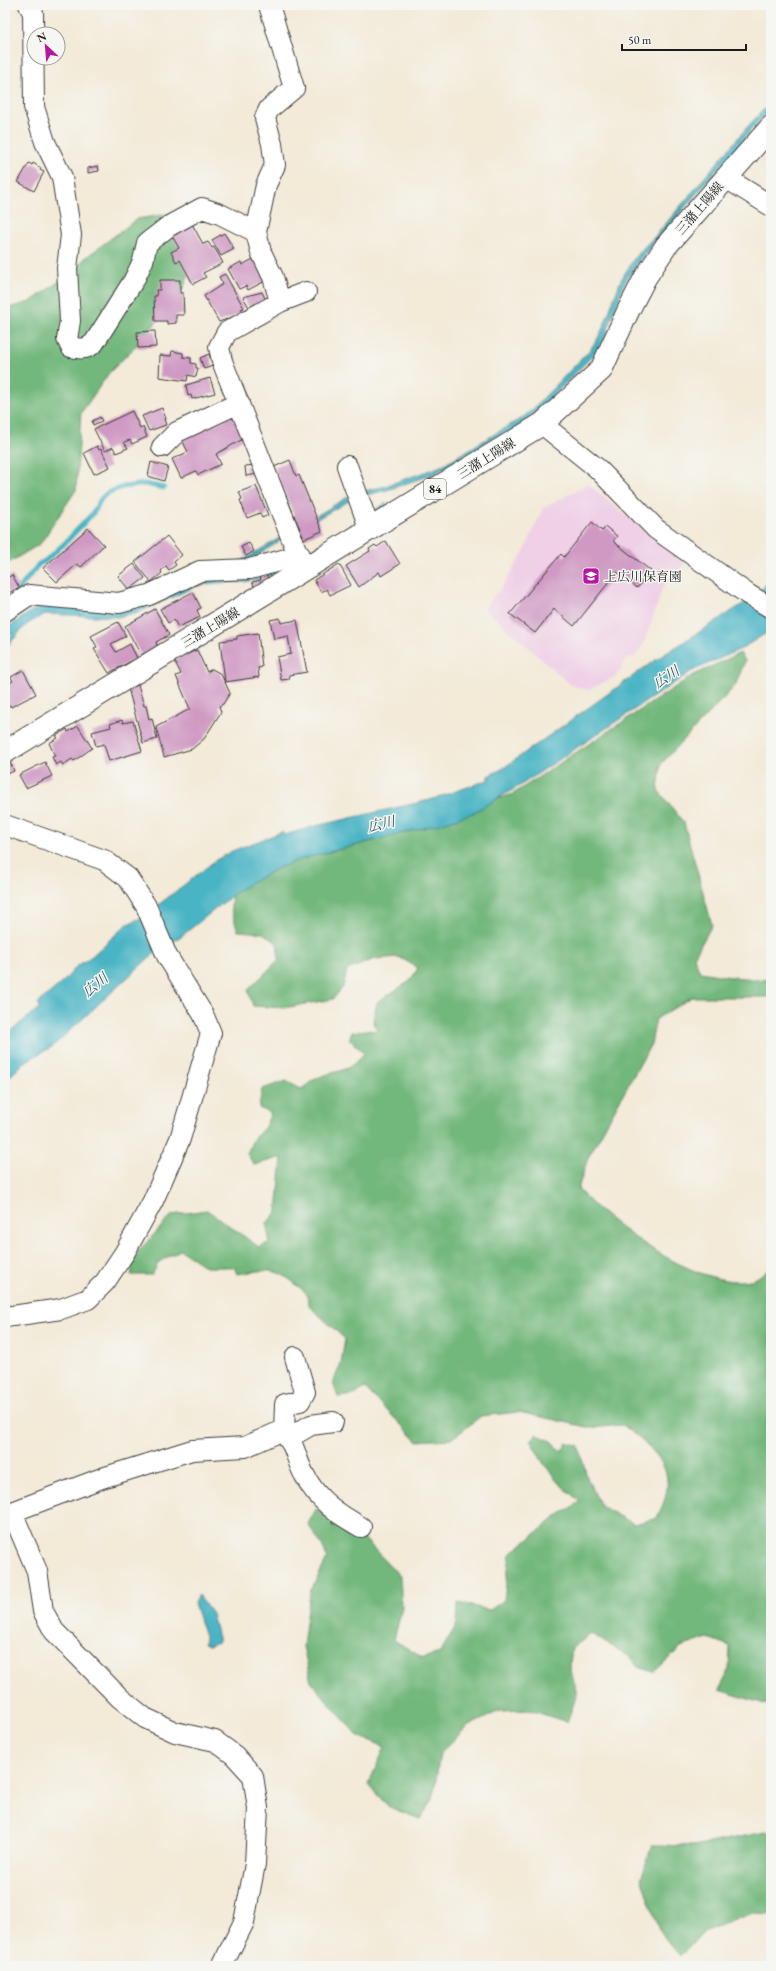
<svg xmlns="http://www.w3.org/2000/svg" width="776" height="1971" viewBox="0 0 776 1971" font-family="'EB Garamond','Noto Serif JP',serif">
<style>
.built{fill:#efd0e6}
.forest{fill:#72b77b;stroke:#476a4c}
.water{fill:#48b4c4;stroke:#326870}
.lines{fill:none;stroke-linecap:round;stroke-linejoin:round}
.stream{stroke:#48b4c4;stroke-width:5}
.building{fill:#cf99c3}
.minor-casing{stroke:#3c3b38;stroke-width:22}
.major-casing{stroke:#3c3b38;stroke-width:24}
.minor{stroke:#fff;stroke-width:20}
.major{stroke:#fff;stroke-width:22}
.labels{text-anchor:middle;stroke-width:3;stroke-linejoin:round;paint-order:stroke}
.shield{fill:#f6f6f2;stroke:#5d5d5c;stroke-width:1}
.shield-label{font-size:12px;font-weight:bold;fill:#1c1c1c}
.street-label{font-size:13px;fill:#1c1c1c;stroke:#f6f6f2}
.poi-label{font-size:13px;fill:#1c1c1c;stroke:#f6f6f2;text-anchor:start}
.water-label{font-size:14px;font-style:italic;fill:#2e595f;stroke:#f6f6f2}
</style>
<rect width="100%" height="100%" fill="#f6f6f2"/>
<filter id="ink" filterUnits="userSpaceOnUse"><feTurbulence type="fractalNoise" baseFrequency=".025" numOctaves="2"/><feDisplacementMap in="SourceGraphic" scale="8" xChannelSelector="R" yChannelSelector="G"/><feConvolveMatrix kernelMatrix="1 2 1 2 8 2 1 2 1" color-interpolation-filters="sRGB"/></filter>
<filter id="wash" filterUnits="userSpaceOnUse"><feTurbulence type="fractalNoise" baseFrequency=".012" numOctaves="4" result="noise"/><feDisplacementMap in="SourceGraphic" scale="16" xChannelSelector="R" yChannelSelector="G"/><feGaussianBlur stdDeviation="0.9" result="paint"/><feColorMatrix in="noise" values="0 0 0 0 0 0 0 0 0 0 0 0 0 0 0 0 0 1.4 0 .05"/><feComposite in="paint" operator="in"/></filter>
<g filter="url(#wash)">
<rect width="100%" height="100%" fill="#f3ead8"/>
<path class="built" d="M588,484L685,564L663,587L644,643L635,657L627,658L617,676L588,690L571,685L484,608L501,588L525,550L543,508Z"/>
<path class="forest" d="M168,214L182,227L192,265L184,287L143,339L109,373L81,413L76,490L40,544L5,565V309L30,302L68,275L85,258L137,219Z
M740,653L745,661L735,686L661,764L658,790L684,823L712,925L694,957L700,972L731,977L771,980V997H692L656,1019L651,1044L588,1158L578,1189C609,1225 705,1294 754,1279C760,1277 766,1270 771,1266V1706L719,1690L729,1671L730,1646L708,1638L681,1647L654,1672L640,1668L627,1655L591,1634L572,1648L570,1665L577,1695L567,1722L530,1710L499,1711L467,1727L440,1753L433,1799L420,1819L389,1807L368,1785L385,1747L357,1735L311,1682L303,1646L310,1592L327,1559L324,1549L308,1524L316,1509L357,1531L400,1576L402,1608L394,1640L423,1658L440,1653L457,1624L458,1603L490,1610L504,1600L510,1554L559,1515L580,1502L560,1484L544,1464L530,1440L536,1434L551,1441L561,1451L567,1443L578,1445L588,1480L601,1506L634,1524L657,1518C660,1510 665,1502 666,1494C674,1462 644,1442 623,1425L591,1428L519,1412L481,1416L452,1439L417,1441L365,1388L354,1395L338,1397L333,1383L341,1363L345,1339L308,1305L307,1294C278,1268 274,1268 237,1274L234,1267H206L180,1250L159,1262L152,1275H131L135,1255L172,1215L207,1210L259,1247L270,1242L266,1224L277,1212L282,1157L254,1165L247,1154L253,1139L265,1127L271,1113L259,1108L262,1089L286,1081L301,1089C306,1086 311,1081 317,1078C338,1069 348,1074 364,1053L349,1039L352,1032L366,1030L378,1031L373,1022L377,1002L410,981L418,968L399,957L375,959L347,970L343,987L333,999L284,1008L253,1006L248,990L279,959L277,943L263,933L238,931L231,909L232,884L393,823L446,816L513,794L692,676Z
M771,1831V1914L753,1913L703,1932L680,1956L660,1932L641,1878L652,1845L693,1846Z"/>
<path class="water" d="M771,102V109L758,122L638,262L625,282L604,340L596,352L531,418L513,430L436,473L387,490L354,498L287,536L251,560L286,565L386,503L388,507L283,573L245,582L214,583L197,586L144,610L118,617L45,614L26,625L5,649V645L14,632L5,637V629L32,611L46,606L117,610L243,560L346,498L359,492L382,487L439,467L522,418L532,410L588,352L597,340L603,328L621,280L635,257L657,234L749,125Z
M771,578V630L741,649L692,671L521,785L473,813L443,823L302,859L274,870L239,890L184,934L150,957L52,1047L26,1061L5,1081V1036L39,1008L38,1003L65,980L76,967L92,956L126,925L144,916L216,860L232,851L282,832L285,835L311,827L430,800L488,780V776L502,769L657,659L746,602L764,587Z
M198,1595L212,1614L219,1642L209,1645L204,1643L205,1637L194,1603Z"/>
<g class="lines">
<path class="stream" d="M15,594L39,564L45,561L65,543L93,513L101,499L107,493L123,487L145,484L164,488"/>
</g>
<g id="blocks">
<path class="building" d="M29,163L32,165L33,163L41,168L40,170L44,172L34,191L18,182Z
M98,166L99,171L88,173V168Z
M191,222L203,244L208,242L212,248L214,247L223,263L203,273L206,277L193,284L180,260L176,262L171,252L179,248L172,236L177,234L176,231Z
M224,233L234,249L221,256L212,240Z
M255,258L267,280L248,290L246,286L239,289L228,269L241,262L242,265Z
M225,274L244,308L241,309L243,313L219,322L204,296L223,284L219,277Z
M160,280H180V293H183L184,315H176V323L167,324V321H155L154,296H157L156,290H160Z
M262,292L266,300L250,309L243,297Z
M155,331L156,347L138,348L137,332Z
M172,351L183,353V357L191,358V363L196,364V368H198L196,377L188,375L187,381L159,377L160,355L171,356Z
M209,354L213,366L204,369L200,358Z
M210,378L215,393L192,399L191,395L188,396L186,385Z
M162,408L166,419H164L166,425L149,431L142,416Z
M132,411L140,428L143,427L147,437L132,444L130,440L124,442L128,448L116,453L113,447L105,451L94,429Z
M232,416L234,421L237,420L245,438L216,454L221,464L198,475L196,471L181,478L172,459L188,452L182,440Z
M100,417L102,421L93,425L92,421Z
M97,446L99,450L101,449L110,467L94,474L84,453Z
M290,460L296,476L299,475L322,531L304,539L274,467Z
M151,462L168,467L164,481L148,476Z
M256,465L258,474L246,476L245,466Z
M256,486L268,515L262,518L260,513L247,518L240,500L242,499L239,492Z
M592,522L602,531L606,527L617,536L613,541L651,571L637,588L617,572L574,626L554,609L535,633L510,614L561,554L564,557Z
M88,528L104,545L81,567L77,564L57,582L43,568Z
M167,536L182,555L174,562L176,565L169,570L166,566L161,571L162,573L151,582L135,562Z
M386,541L400,564L381,576L379,572L359,587L346,566L370,551L369,549L375,545L377,547Z
M249,543L254,551L246,556L241,547Z
M134,564L145,578L129,590L118,576Z
M339,564L351,585L330,595L327,589L321,592L314,580Z
M265,573L268,578L274,577L255,588L252,582L261,580L259,574Z
M12,575L19,587L9,593L5,585V579Z
M193,592L201,608L197,610L200,617L178,627L174,620L168,623L160,609Z
M155,609L169,635L156,642L157,646L141,655L125,626Z
M280,618L281,623L297,620L307,672L289,675L290,679L281,680L277,657L291,654L288,636L274,639L270,620Z
M118,622L126,636L111,644L116,652L130,644L137,658L109,673L94,649L97,647L91,636Z
M258,633L262,667L258,668L259,677L225,682L220,641L237,639V636Z
M197,650L207,672L212,669L221,674L230,693L223,704L219,706L221,712L204,739L192,749L164,757L156,727L190,709L176,676L181,674L174,660Z
M23,670L36,694L11,707L10,705L5,708V685L13,681L11,677Z
M138,685L144,706H146L149,719L152,718L157,739L143,743L128,688Z
M122,720L123,723L133,721L142,751L109,761L104,744L96,746L92,732L111,727L110,724Z
M78,726L92,748L74,761L72,759L63,765L61,762L56,765L52,757L55,756L49,743L58,738L56,736L67,729L68,732Z
M10,762L14,771L5,775V765Z
M45,762L52,776L26,788L19,775Z"/>
</g>
</g>
<g filter="url(#ink)">
<use href="#blocks" fill-opacity="0" stroke="#3c3b38" stroke-width="1"/>
<g class="lines">
<g class="minor-casing">
<path id="minor" d="M29,5L33,13L34,107L45,142L62,177L71,235L67,268L70,321L67,339L71,347C80,349 86,350 94,343L134,280L143,261L147,243L169,226L202,208L220,214L256,232
M269,5L294,88L269,109L265,118L272,144L275,165L266,185L256,232L261,252L273,277L280,302
M726,178L771,206
M542,424L598,469L656,529L749,595L771,608
M162,447L177,432L239,403
M347,466L370,530
M304,570L222,361L219,347L227,332L280,302L306,292
M5,611L29,595L119,603L149,595L200,571L250,569L300,555
M5,825L104,860L128,878L146,906L167,956L203,1014L211,1033L180,1139L153,1201L125,1252L105,1282L88,1299L61,1309L5,1317
M284,1433L285,1404L300,1401L305,1392L295,1357
M290,1437L311,1425L333,1422
M12,1512L37,1571L43,1611L54,1631L120,1698L145,1718L175,1732L215,1741L234,1755L253,1776L258,1808L255,1864L244,1922L222,1966
M5,1518L12,1512L102,1478L192,1450L245,1447L281,1431C297,1444 295,1459 305,1476C318,1501 338,1514 361,1527"/>
</g>
<g class="major-casing">
<path id="major" d="M5,752L542,424L601,370L629,309L645,278L666,246L771,127"/>
</g>
<use href="#minor" class="minor"/>
<use href="#major" class="major"/>
</g>
</g>
<defs>
<g id="school-square" transform="scale(0.9)"><rect x="-9" y="-9" width="18" height="18" rx="4" fill="#b5179e" stroke="#f6f6f2"/><path d="M0-5L7-2L0 1L-7-2ZM-4 1L0 2.5L4 1V4Q0 6-4 4Z" fill="#fff"/></g>
</defs>
<g fill-rule="evenodd">
<use href="#school-square" x="591" y="576"/>
</g>
<g class="labels">
<rect class="shield" x="424" y="479" width="22" height="20" rx="3"/>
<g class="shield-label">
<text x="435" y="493">84</text>
</g>
<g class="street-label">
<text transform="translate(699 208) rotate(-49)" y="5">三潴上陽線</text>
<text transform="translate(486 458) rotate(-32)" y="5">三潴上陽線</text>
<text transform="translate(210 627) rotate(-31)" y="5">三潴上陽線</text>
</g>
<g class="poi-label">
<text x="604" y="581">上広川保育園</text>
</g>
<g class="water-label">
<text transform="translate(666 677) rotate(-34)" y="5">広川</text>
<text transform="translate(381 824) rotate(-13)" y="5">広川</text>
<text transform="translate(95 985) rotate(-40)" y="5">広川</text>
</g>
</g>
<rect width="776" height="1971" fill="none" stroke="#f6f6f2" stroke-width="20"/>
<g transform="translate(46 46) rotate(334)"><circle r="19" fill="#f6f6f2" stroke="#9f9f9c"/>
<path d="M0-3L7 15L0 10L-7 15Z" fill="#b5179e"/>
<text y="-6" font-size="11" font-weight="bold" text-anchor="middle" fill="#1c1c1c">N</text>
</g>
<path d="M622 44v6h124v-6" fill="none" stroke="#1c1c1c" stroke-width="2"/>
<text x="628" y="44" font-size="12" fill="#1c1c1c" stroke="#f6f6f2" stroke-width="3" paint-order="stroke">50 m</text>
</svg>
